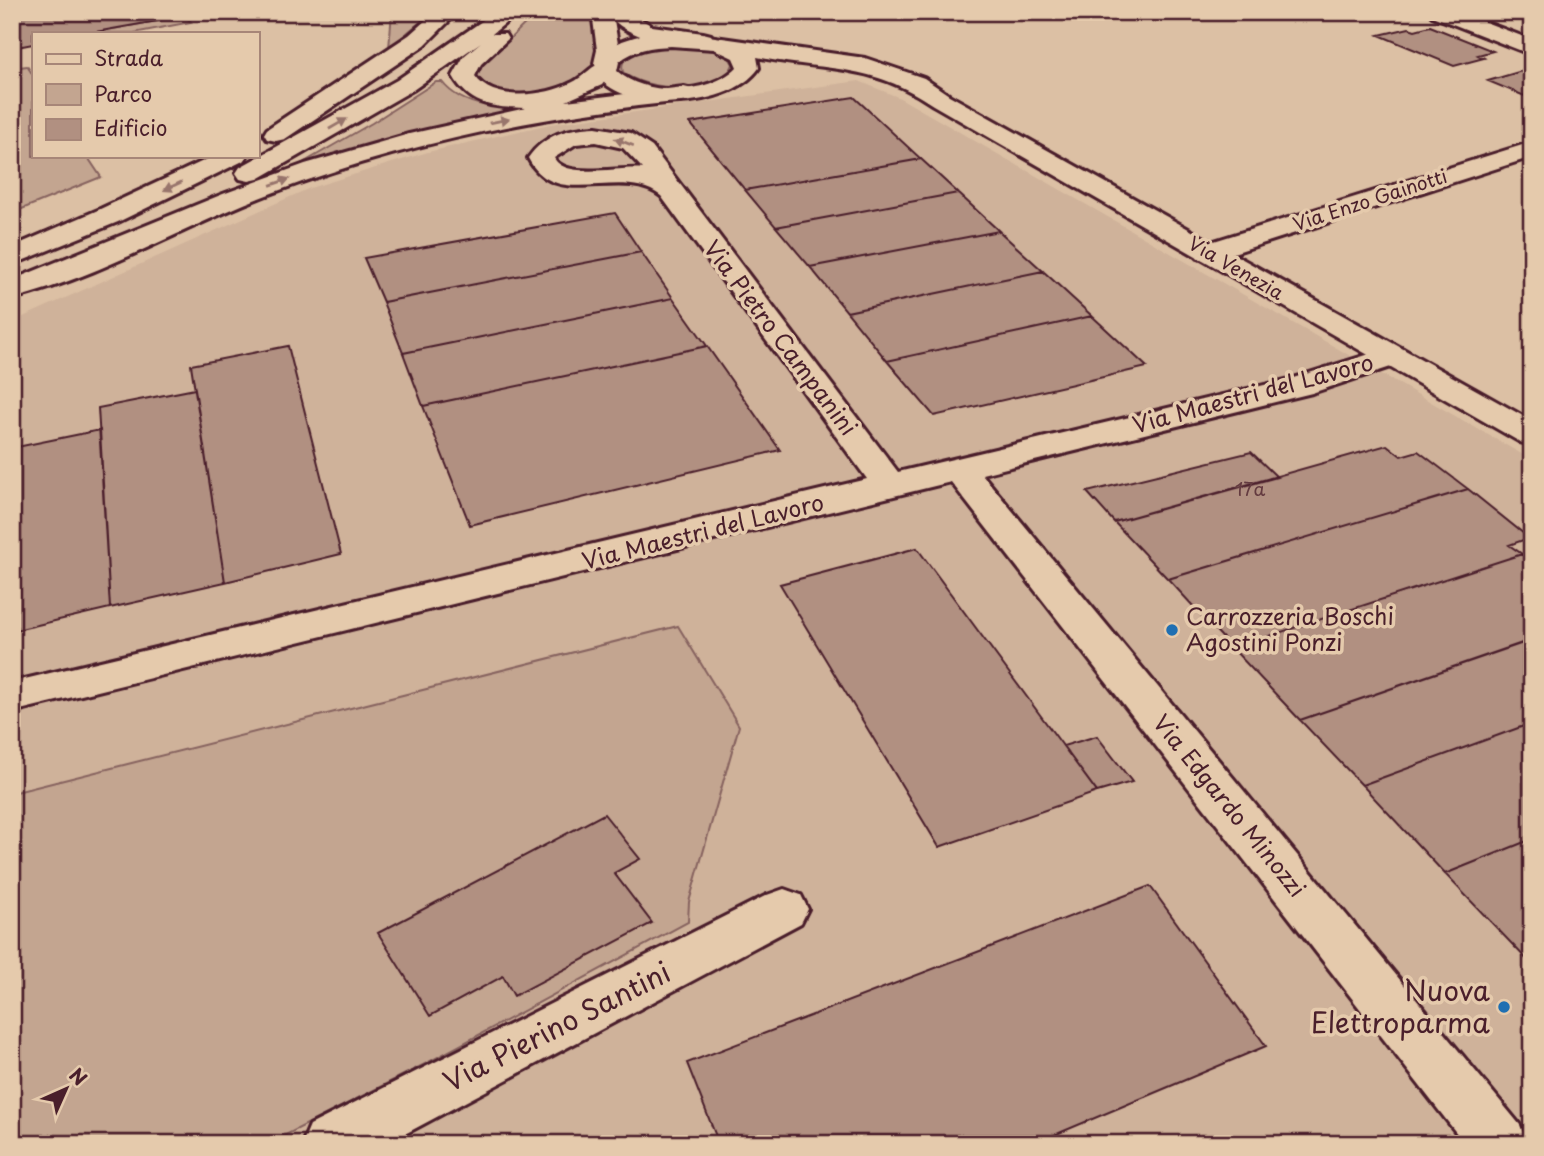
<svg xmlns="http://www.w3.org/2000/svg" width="1544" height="1156" viewBox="0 0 1544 1156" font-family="'Playpen Sans',sans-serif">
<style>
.built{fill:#cfb29a}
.green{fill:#c3a590;stroke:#86625e;stroke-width:2}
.building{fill:#b19081;stroke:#4a1f2b;stroke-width:2}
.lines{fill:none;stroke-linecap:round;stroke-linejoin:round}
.minor-casing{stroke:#4a1f2b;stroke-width:6}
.tertiary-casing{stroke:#4a1f2b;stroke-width:6}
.secondary-casing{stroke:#4a1f2b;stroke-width:6}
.trunk-casing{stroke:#4a1f2b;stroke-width:6}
.minor{fill:#e5caac;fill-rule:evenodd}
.tertiary{fill:#e5caac;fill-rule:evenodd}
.secondary{fill:#e5caac;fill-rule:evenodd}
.trunk{fill:#e5caac;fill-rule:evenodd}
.oneway{fill:#98746c}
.poi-dot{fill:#1f6fb2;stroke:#e5caac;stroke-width:2.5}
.labels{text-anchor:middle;stroke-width:7;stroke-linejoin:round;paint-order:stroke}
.far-street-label{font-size:19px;fill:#4a1f2b;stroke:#e5caac}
.number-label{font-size:19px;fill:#643b40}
.street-label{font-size:23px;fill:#4a1f2b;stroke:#e5caac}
.poi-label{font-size:23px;fill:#4a1f2b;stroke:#e5caac;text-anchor:start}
.near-poi-label{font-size:28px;fill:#4a1f2b;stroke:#e5caac;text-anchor:end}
.near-street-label{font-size:28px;fill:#4a1f2b;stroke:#e5caac}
</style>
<rect width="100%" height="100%" fill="#dcc0a4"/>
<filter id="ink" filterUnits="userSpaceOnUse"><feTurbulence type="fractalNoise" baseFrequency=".0143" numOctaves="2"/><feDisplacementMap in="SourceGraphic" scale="14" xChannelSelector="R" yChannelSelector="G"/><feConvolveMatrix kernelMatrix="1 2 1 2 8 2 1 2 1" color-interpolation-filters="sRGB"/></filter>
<g filter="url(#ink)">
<path class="built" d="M859,81L900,98L1532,460V1144H12V322L310,188L428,152L550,124Z"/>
<path class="green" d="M392,12H432L389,48Z
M537,12H592C593,26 602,43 596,55C594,61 590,71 586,75C569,96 510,101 487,89C482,87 478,81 475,77L479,69Z
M185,16L191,22L134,33H90Z
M672,45C691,46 724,43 733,64C723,97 643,91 623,72C616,49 657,46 672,45Z
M27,66L33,75V156H87L101,177L12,213V68Z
M436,82H442C463,109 503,109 534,107L294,168L372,123Z
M678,626L739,726L689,902L688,922L427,1063L268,1144H12V793Z"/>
<path class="building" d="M12,12H150L157,21L90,33H33V44L12,48Z
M1323,12H1368L1340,19Z
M1430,26L1493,51L1478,55L1484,58L1454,66L1379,35L1409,28L1415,30Z
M1532,68V99L1488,81Z
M854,97L921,159L745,190L690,123Z
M921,159L958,193L776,227L745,190Z
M958,193L999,231L810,267L776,227Z
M615,213L641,252L383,302L364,258Z
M999,231L1043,271L847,312L810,267Z
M641,252L673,298L403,353L383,302Z
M1043,271L1092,316L887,361L847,312Z
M673,298L707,346L423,406L403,353Z
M1092,316L1147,367L934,416L887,361Z
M288,346L341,554L225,582L191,365Z
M707,346L780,450L470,525L423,406Z
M195,389L225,582L110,608L98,408Z
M100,430L110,608L12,631V448Z
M1387,445L1401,456L1418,451L1468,489L1168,579L1114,522Z
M1251,452L1277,477L1114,522L1087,492Z
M1468,489L1529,538L1509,545L1522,554L1232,648L1168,579Z
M917,548L1063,746L1097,792L939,847L780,584Z
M1522,554L1532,562V640L1300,720L1232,648Z
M1528,641L1532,645V723L1362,785L1300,720Z
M1532,723V839L1445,874L1362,785Z
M1097,736L1132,782L1097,792L1063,746Z
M604,814L640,859L614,873L652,923L514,996L503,976L430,1016L378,933Z
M1532,839V965L1445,874Z
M1150,886L1266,1046L1033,1144H719L687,1063Z"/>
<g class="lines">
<g class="minor-casing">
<path id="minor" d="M1429,12H1459L1532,40V55L1432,16Z
M596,127L631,133L652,147L898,472L1290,379L1392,347L1403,349L1408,356L1403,363L1312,393L982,474L1520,1125L1528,1144H1465L951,482L12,712V682L867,479L661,196C620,165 556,212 528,158C545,134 568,128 596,127ZM596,142L623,148L643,169C620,166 566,180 554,158L576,144Z
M1532,142V157L1218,258L1208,261L1198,258L1194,252L1198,246Z
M784,889L801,895L808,909L801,923L386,1144H302L310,1125L767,895Z"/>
</g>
<g class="tertiary-casing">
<path id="tertiary" d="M592,12H630L652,26L703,33L711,35L714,40L711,45C687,51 630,39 614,20L619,50L613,68H597L594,63L597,50Z"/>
</g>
<g class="secondary-casing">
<path id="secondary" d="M680,32L865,58L924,78L949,95L1532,421V445L1520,442L933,105C872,63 825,71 757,57L759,68C730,110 624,116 594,72C603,36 648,33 680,32ZM671,46L714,49L733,58L737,67C710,95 645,97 617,71L619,62C634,49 651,47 671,46Z"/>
</g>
<g class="trunk-casing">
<path id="trunk" d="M435,12H458L425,45L285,139L276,141L267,139L264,134L267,129L409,35Z
M495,12H519L492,34H505L508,39L481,64L475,76C493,103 546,96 571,83C587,76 594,59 612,63L615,68L602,85L566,101L684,87L692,89L696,94L692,99L684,101C543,115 404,143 272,193C185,226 102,276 12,299V280L223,194L305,164L409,134L526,108C494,108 470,106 453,76L464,56L481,42L413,90L258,179L249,181L240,179L236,173L240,167L397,80Z
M214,156H247L243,161L118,222L12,265V247L98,210Z"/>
</g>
<use href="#minor" class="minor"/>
<use href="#tertiary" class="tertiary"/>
<use href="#secondary" class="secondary"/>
<use href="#trunk" class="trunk"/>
</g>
<defs><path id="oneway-solid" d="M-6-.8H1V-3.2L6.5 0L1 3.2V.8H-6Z" transform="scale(1.75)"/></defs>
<g class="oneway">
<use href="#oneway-solid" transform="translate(499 121) rotate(-12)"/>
<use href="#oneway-solid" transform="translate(338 124) rotate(-30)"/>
<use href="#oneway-solid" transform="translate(624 142) rotate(-159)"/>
<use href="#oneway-solid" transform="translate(280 182) rotate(-19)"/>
<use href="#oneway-solid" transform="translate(173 186) rotate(154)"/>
</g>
</g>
<g class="poi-dot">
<circle cx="1172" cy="630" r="7"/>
<circle cx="1504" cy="1007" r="7"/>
</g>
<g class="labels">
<g class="far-street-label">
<text transform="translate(1370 200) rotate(-18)" y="7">Via Enzo Gainotti</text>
<text transform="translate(1236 268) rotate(30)" y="7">Via Venezia</text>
</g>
<g class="number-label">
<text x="1250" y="496">17a</text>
</g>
<g class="street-label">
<text transform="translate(780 338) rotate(53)" y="8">Via Pietro Campanini</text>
<text transform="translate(1253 394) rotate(-15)" y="8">Via Maestri del Lavoro</text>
<text transform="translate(703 532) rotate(-14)" y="8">Via Maestri del Lavoro</text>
<text transform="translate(1229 806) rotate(51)" y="8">Via Edgardo Minozzi</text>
</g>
<g class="poi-label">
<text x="1186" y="625">Carrozzeria Boschi<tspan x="1186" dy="26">Agostini Ponzi</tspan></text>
</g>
<g class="near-poi-label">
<text x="1490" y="1001">Nuova<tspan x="1490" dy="32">Elettroparma</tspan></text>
</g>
<g class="near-street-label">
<text transform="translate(557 1027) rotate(-27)" y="10">Via Pierino Santini</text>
</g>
</g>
<rect width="1544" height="1156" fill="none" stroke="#e5caac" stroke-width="42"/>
<rect x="21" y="21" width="1502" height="1114" fill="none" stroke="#4a1f2b" stroke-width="2.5" filter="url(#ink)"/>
<rect x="32" y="32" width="228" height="126" fill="#e5caac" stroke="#a78678" stroke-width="2"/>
<rect x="46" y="54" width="35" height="10" fill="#e5caac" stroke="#a78678" stroke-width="2"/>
<text x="94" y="66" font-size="21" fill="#4a1f2b">Strada</text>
<rect x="46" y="84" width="35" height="21" fill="#c3a590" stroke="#a78678" stroke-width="2"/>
<text x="94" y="102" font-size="21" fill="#4a1f2b">Parco</text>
<rect x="46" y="119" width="35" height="21" fill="#b19081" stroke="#a78678" stroke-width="2"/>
<text x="94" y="136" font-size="21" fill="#4a1f2b">Edificio</text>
<g transform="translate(66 1089) rotate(45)" stroke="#e5caac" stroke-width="5" paint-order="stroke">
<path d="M0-5L12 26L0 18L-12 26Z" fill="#4a1f2b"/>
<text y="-10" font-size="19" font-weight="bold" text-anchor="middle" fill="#4a1f2b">N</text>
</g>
</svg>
